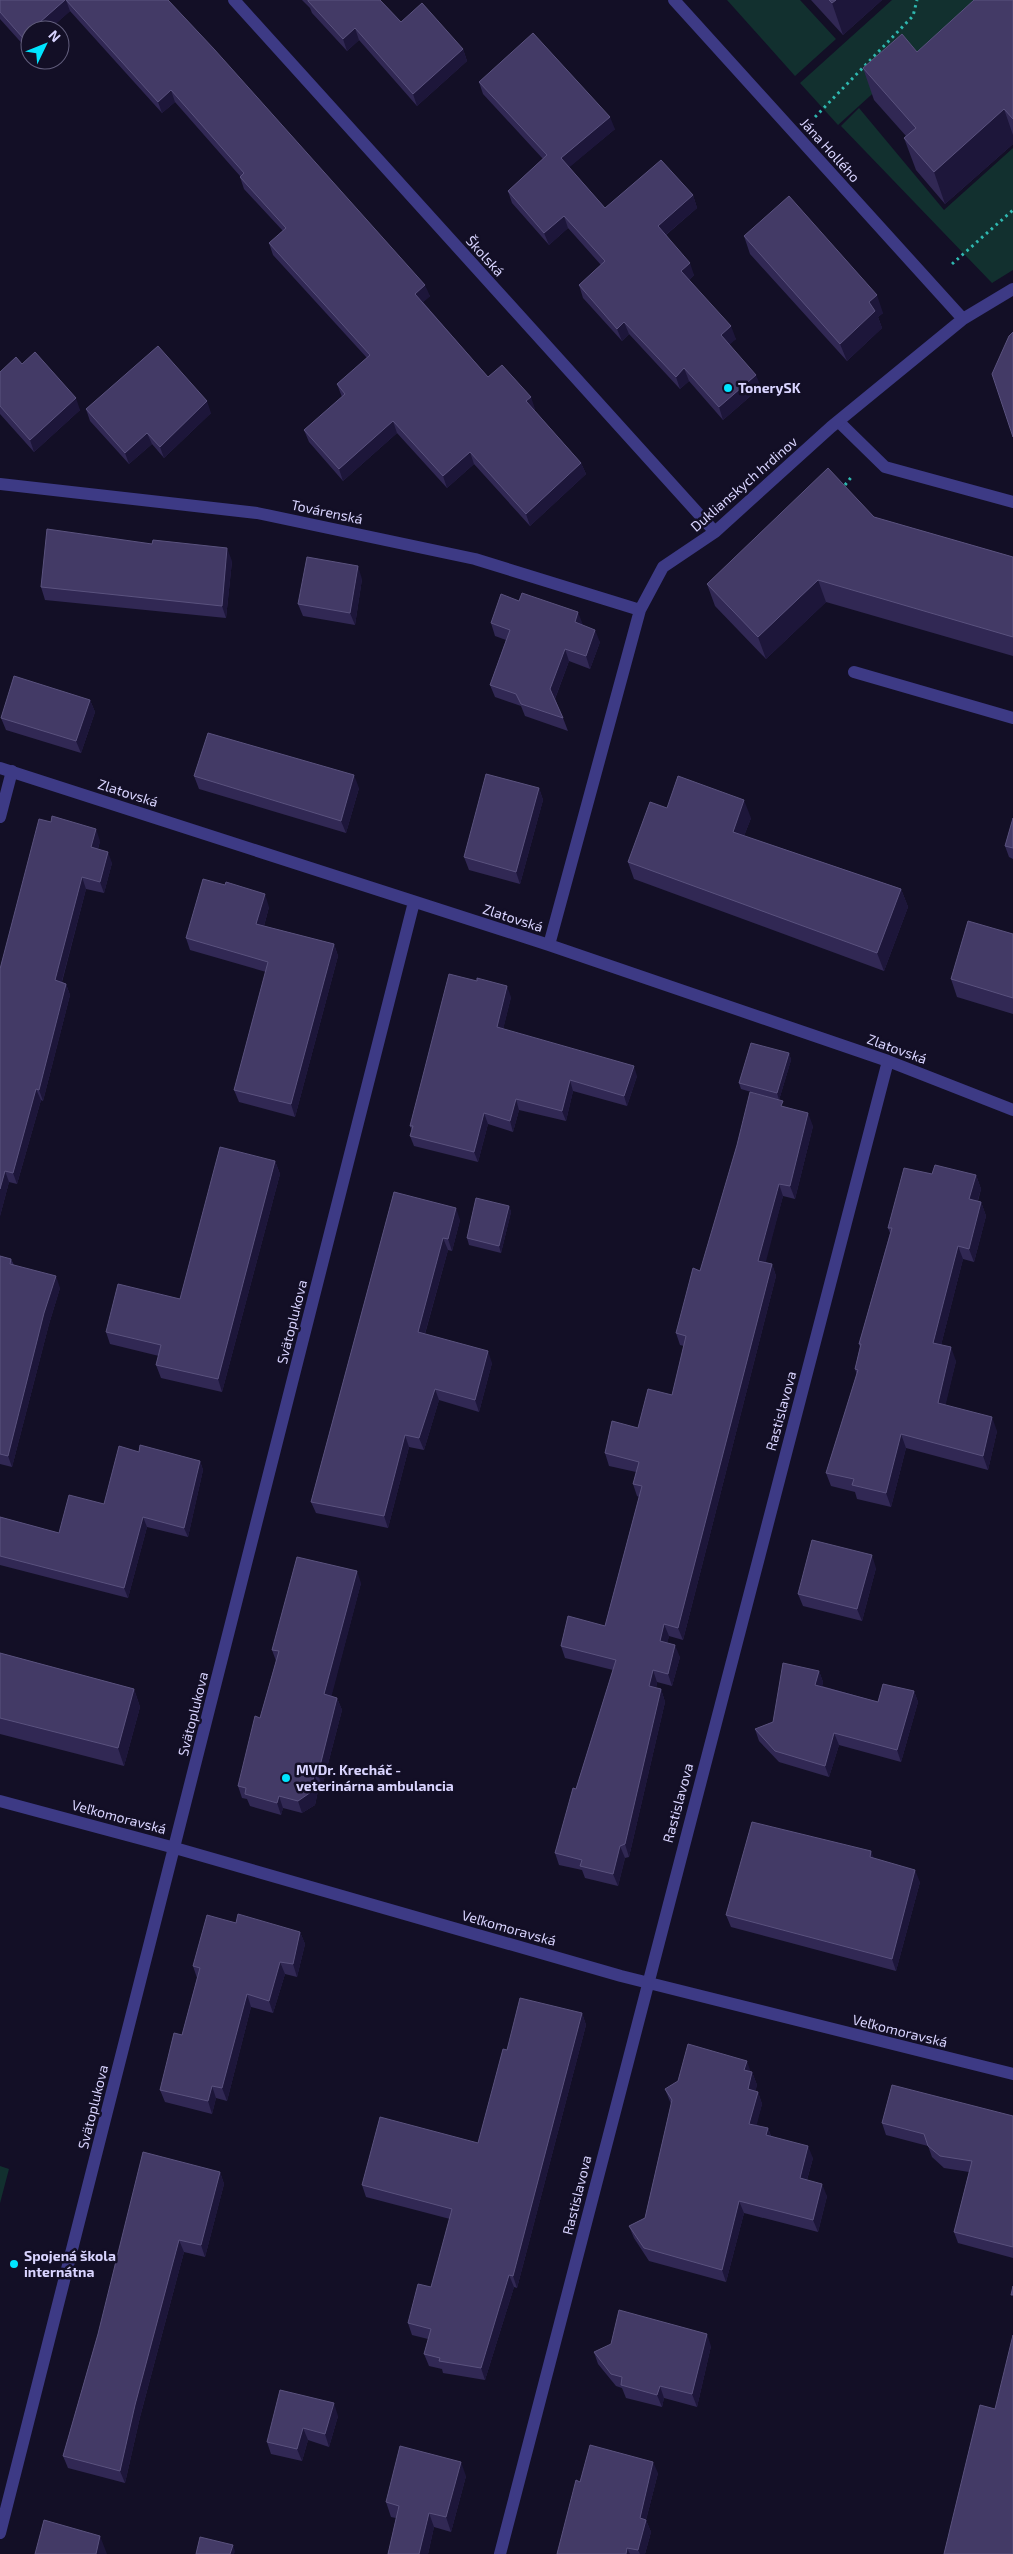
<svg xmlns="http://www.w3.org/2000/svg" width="1013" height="2554" viewBox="0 0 1013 2554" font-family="'Exo 2',sans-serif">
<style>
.green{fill:#12302f}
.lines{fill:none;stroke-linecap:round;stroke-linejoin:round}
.path{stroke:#2fb8b0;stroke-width:3;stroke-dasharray:2.5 4;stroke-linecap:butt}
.service{stroke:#3d3a85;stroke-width:12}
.minor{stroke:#3d3a85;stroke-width:12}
.wall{fill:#312854}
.shaded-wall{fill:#1d163a}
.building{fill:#433a66;stroke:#5a527e}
.poi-dot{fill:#00e5ff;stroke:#130f26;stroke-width:2}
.labels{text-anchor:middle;stroke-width:5;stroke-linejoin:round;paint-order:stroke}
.street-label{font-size:14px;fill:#d9d4ff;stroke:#130f26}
.poi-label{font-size:14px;font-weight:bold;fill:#d9d4ff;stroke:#130f26;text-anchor:start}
</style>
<rect width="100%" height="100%" fill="#130f26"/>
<path class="green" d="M727,0H800L836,39L795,76Z
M892,0H1011L913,57L838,125L800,83Z
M859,108L944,210L1013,148V270L992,283L841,126Z
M0,2166L9,2169L0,2203Z"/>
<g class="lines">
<path class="path" d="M815,117L913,16L917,0
M952,264L1013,210
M845,485L853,475"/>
<path class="service" d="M839,422L885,467L1013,502
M854,672L1013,718"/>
<path class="minor" d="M234,0L715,532
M674,0L963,319
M0,484L257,513L475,559L640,610
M0,768L549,945L888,1061L1013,1110
M0,817L12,771
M549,945L640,610L663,567L715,532L831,427L963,319L1013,289
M0,1801L175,1848L621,1976L1013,2074
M0,2533L414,902
M500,2554L888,1061"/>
</g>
<path class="wall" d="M0,0H168L430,296L423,302L488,377L535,409L534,410L581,463L586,474L530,526L474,464L447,488L397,433L343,481L309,442L304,430L342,397L337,384L367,358L273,255L269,243L283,231L244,189L240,177V176L175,102L162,113L70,11L27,49L0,19Z
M302,0H380L401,22L463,49L467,61L417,106L359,40L347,51L312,13L310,8Z
M811,0H882L843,35Z
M1013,0V144L945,204L916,170L904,138L906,136L874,100L863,68L917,52Z
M479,82L615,129L569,167L605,208L693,195L697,208L666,235L694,275L689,280L736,339L729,344L761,387L723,420L689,381L680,389L629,334L622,341L583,298L579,285L601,265L568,228L549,245L512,203L508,191L543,159L483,94Z
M744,236L883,313L878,317L882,328L847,361L750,254Z
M22,364L80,410L34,452L0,414V372Z
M86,409L211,413L164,458L152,444L129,464L90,421Z
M874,517L1013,557V656L826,602L766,659L715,606L707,584Z
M232,561L226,618L45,600L41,587Z
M362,579L355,625L303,616L298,604Z
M491,623L583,625L600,642L590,669L569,661L555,699L563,718L568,731L525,716L521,706L495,697L490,685L506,640L495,636Z
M90,700L95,712L81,753L6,730L1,718Z
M194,776L359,788L346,833L199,789Z
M539,788L543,800L520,884L469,870L464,857Z
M667,808L751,818L744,836L901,889L908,907L884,971L634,879L628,862Z
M1013,818V859L1009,857L1005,846Z
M100,841L98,849L112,863L104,893L86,889L62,982L66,984L70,995L43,1101L41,1100L17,1184L9,1182L0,1216V969Z
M269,907L264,926L334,944L338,956L295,1117L239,1102L234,1090L266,972L190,950L186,938Z
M1013,934V1014L957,997L951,979Z
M477,981L511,997L503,1029L637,1076L627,1106L573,1091L566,1121L519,1110L513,1132L488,1124L478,1162L414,1146L410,1136L412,1131L410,1126Z
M789,1053L791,1060L779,1100L741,1089L739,1083Z
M785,1107L813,1126L795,1199L783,1196L765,1262L772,1264L776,1276L683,1640L669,1636L667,1643L680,1657L672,1686L657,1682L656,1688L661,1689L665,1702L629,1857L625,1858L618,1886L585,1878L582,1870L559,1865L555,1853L576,1789L613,1670L565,1658L561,1646L605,1626L639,1497L637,1496L633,1484L636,1472L609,1466L605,1453L638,1428L672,1395L684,1346L680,1345L676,1333L700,1271Z
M275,1161L280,1174L222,1392L161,1378L156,1365L159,1356L110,1344L106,1332L180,1299Z
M932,1174L976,1175L981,1189L978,1201L981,1202L986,1216L974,1262L963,1259L941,1345L956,1361L945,1405L997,1431L988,1470L906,1448L891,1507L857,1499L855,1492L831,1486L826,1473L857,1375L855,1369L860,1347L859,1344L890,1233L888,1228Z
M394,1192L460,1220L452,1251L448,1250L425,1334L492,1363L479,1412L439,1400L424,1450L409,1447L388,1528L316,1513L311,1502Z
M509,1206L511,1212L501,1253L469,1245L467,1238Z
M0,1256L11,1259L14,1265L60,1288L49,1324L12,1467L0,1464Z
M139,1452L200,1461L203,1470L188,1537L147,1527L128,1598L0,1565V1517L59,1533L104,1504Z
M876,1568L862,1621L803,1606L798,1594Z
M361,1583L331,1696L337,1698L342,1710L322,1787L319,1786L315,1805L302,1813L283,1808L281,1815L250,1806L247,1799L242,1798L238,1786L260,1718L276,1661L272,1650Z
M0,1653L134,1689L140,1707L124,1766L0,1734Z
M819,1671L823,1682L822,1686L878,1702L914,1691L918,1702L901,1762L839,1745L829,1777L779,1762L759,1741L755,1729L773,1722Z
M874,1858L920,1882L896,1971L731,1927L726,1915Z
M236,1923L300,1932L305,1944L297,1977L285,1974L273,2013L251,2007L227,2101L216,2098L212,2114L165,2102L160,2090L182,2035L197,1978L193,1966Z
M582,2013L586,2025L517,2288L514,2287L485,2380L443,2373L442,2369L429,2366L424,2354L428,2339L412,2335L408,2323L431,2287L450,2219L366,2197L362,2185L478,2143L507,2050Z
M750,2072H752L757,2085L755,2091L758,2092L762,2104L756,2125L768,2128L771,2136L813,2158L807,2180L827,2196L818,2232L744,2213L726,2282L649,2261L634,2238L629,2226L645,2218L671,2104L665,2089Z
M1013,2116V2258L958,2243L954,2232L969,2172L944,2168L932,2157L928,2146L886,2135L882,2123Z
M220,2172L224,2184L205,2257L184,2252L140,2417L125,2483L68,2468L63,2456L98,2334Z
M711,2346L697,2407L664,2398L662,2407L626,2398L622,2388L616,2386L598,2364L594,2352Z
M338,2416L329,2447L308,2440L302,2461L271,2454L267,2442Z
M658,2473L646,2520L651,2532L645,2554H557L580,2482Z
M466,2476L451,2532L434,2527L428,2554H388L396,2518L391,2517L386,2502Z"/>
<path class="shaded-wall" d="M65,0H66L70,11L49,30H31Z
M836,0H882L843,35L832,3Z
M355,28L359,40L347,51L343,39Z
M30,31V47L27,49L23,38Z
M463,49L467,61L417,106L413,94Z
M171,90L175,102L162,113L158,102Z
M1004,109L1013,135V144L945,204L934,172Z
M610,117L615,129L565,171L561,158Z
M693,195L697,208L662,238L658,226Z
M564,216L568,228L549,245L544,233Z
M690,263L694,275L685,284L681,271Z
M425,285L430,296L419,306L415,294Z
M877,295L883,313L878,317L882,328L847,361L840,344L869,302Z
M624,322L629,334L622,341L617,329Z
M731,326L736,339L726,348L721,335Z
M684,368L689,381L680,389L676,377Z
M756,375L761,387L723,420L719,407Z
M531,397L535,409L531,413L526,401Z
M76,398L80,410L34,452L30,440Z
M207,401L211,413L164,458L160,447Z
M393,421L397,433L343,481L339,469Z
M147,433L152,444L129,464L125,453Z
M470,452L474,464L447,488L443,476Z
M581,463L586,474L530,526L526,514Z
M227,548L232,561L226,618L222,606Z
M358,566L362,579L355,625L350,613Z
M818,580L826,602L766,659L758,637Z
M578,612L583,625L579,635L575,622Z
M595,630L600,642L590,669L586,656Z
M565,649L569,661L554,701L550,689Z
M90,700L95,712L81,753L76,741Z
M354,775L359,788L346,833L341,821Z
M539,788L543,800L520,884L516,872Z
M744,800L751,818L739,849L733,832Z
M96,829L100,841L95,859L91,847Z
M108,852L112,863L104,893L100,882Z
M82,877L86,889L59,992L55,980Z
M901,889L908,907L884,971L877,953Z
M265,894L269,907L261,937L256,924Z
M334,944L338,956L295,1117L291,1104Z
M66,984L70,995L43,1101L39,1090Z
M507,986L511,997L501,1038L497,1027Z
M789,1053L791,1060L779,1100L777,1093Z
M634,1066L637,1076L627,1106L624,1096Z
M570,1080L573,1091L566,1121L562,1111Z
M36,1089L41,1100L17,1184L13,1173Z
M516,1099L519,1110L513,1132L510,1121Z
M484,1113L488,1124L478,1162L474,1152Z
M808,1113L813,1126L795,1199L790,1186Z
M275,1161L280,1174L222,1392L218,1379Z
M5,1171L9,1182L0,1216V1189Z
M976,1175L981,1189L974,1213L969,1199Z
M779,1184L783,1196L763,1273L758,1261Z
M981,1202L986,1216L974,1262L969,1249Z
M509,1206L511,1212L501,1253L499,1246Z
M456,1208L460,1220L452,1251L448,1239Z
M443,1238L448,1250L422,1344L418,1332Z
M958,1246L963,1259L938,1357L933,1343Z
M772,1264L776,1276L683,1640L678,1628Z
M56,1276L60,1288L49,1324L12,1467L8,1456L44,1313Z
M951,1347L956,1361L943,1416L938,1403Z
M488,1351L492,1363L479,1412L475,1400Z
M435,1389L439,1400L424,1450L419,1438Z
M992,1417L997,1431L988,1470L983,1456Z
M901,1434L906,1448L891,1507L886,1493Z
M405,1435L409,1447L388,1528L384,1516Z
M200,1461L203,1470L188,1537L184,1528Z
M143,1517L147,1527L128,1598L124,1588Z
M872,1555L876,1568L862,1621L857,1609Z
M357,1571L361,1583L329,1706L324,1694Z
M664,1624L669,1636L665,1653L660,1641Z
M675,1645L680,1657L672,1686L668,1674Z
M653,1670L657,1682L654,1698L649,1686Z
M819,1671L823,1682L820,1696L815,1685Z
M134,1689L140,1707L124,1766L118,1748Z
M661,1689L665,1702L629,1857L625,1844Z
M914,1691L918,1702L901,1762L897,1750Z
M337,1698L342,1710L322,1787L318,1774Z
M834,1733L839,1745L829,1777L825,1766Z
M314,1774L319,1786L315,1805L302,1813L298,1801Z
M279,1796L283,1808L281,1815L277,1803Z
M620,1846L625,1858L618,1886L613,1874Z
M871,1851L876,1863L870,1857Z
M915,1870L920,1882L896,1971L892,1959Z
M300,1932L305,1944L297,1977L293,1964Z
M280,1962L285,1974L273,2013L269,2001Z
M247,1994L251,2007L227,2101L222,2088Z
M582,2013L586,2025L517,2288L513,2276Z
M747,2061L751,2073L744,2070Z
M752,2072L757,2085L753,2102L748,2089Z
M212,2086L216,2098L212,2114L208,2101Z
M758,2092L762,2104L754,2136L749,2124Z
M768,2128L772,2140L766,2135Z
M808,2146L813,2158L804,2190L800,2178Z
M220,2172L224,2184L205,2257L201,2245Z
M822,2184L827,2196L818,2232L813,2220Z
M739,2201L744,2213L726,2282L722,2270Z
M179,2240L184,2252L140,2417L125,2483L120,2471L135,2405Z
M509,2275L514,2287L485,2380L481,2368Z
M707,2334L711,2346L697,2407L692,2394Z
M660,2386L664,2398L662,2407L657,2395Z
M334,2403L338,2416L329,2447L325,2434Z
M303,2428L308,2440L302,2461L297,2449Z
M461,2462L466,2476L451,2532L446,2517Z
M653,2462L658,2473L646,2520L651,2532L645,2554H640L638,2550L640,2518Z
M429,2513L434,2527L428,2554H419Z
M100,2536L107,2554H96Z
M233,2545L235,2552L234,2554H230Z
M627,2548L630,2554H626Z"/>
<path class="building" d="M0,0H65L31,30H30V31L23,38L0,12Z
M66,0H168L214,49L425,285L415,294L488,377L502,365L531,397L526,401L581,463L526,514L470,452L443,476L393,421L339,469L304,430L345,394L337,384L370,355L269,243L286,228L240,177L244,173L171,90L158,102Z
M308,0H380L401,22L422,3L463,49L413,94L355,28L343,39L308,1Z
M829,0H836L832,3Z
M974,0H1013V119L1004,109L934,172L904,138L916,128L863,68L902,34L917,52Z
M533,33L610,117L561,158L605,208L661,160L693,195L658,226L690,263L681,271L731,326L721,335L756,375L719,407L684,368L676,377L624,322L617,329L579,285L605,261L564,216L544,233L508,191L547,155L479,82Z
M789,196L877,295L869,302L875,311L840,344L744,236Z
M1013,332V437L992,374L1009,336Z
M158,346L207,401L160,447L147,433L125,453L86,409Z
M35,352L76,398L30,440L0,406V372L16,357L22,364Z
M828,468L874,517L1013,557V637L818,580L758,637L707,584Z
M47,529L152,544L153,540L227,548L222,606L41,587Z
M307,557L358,566L350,613L298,604Z
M522,593L578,612L575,622L595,630L586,656L565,649L550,689L563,718L521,704L516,694L490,685L510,630L491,623L501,594L519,601Z
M14,676L90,700L76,741L1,718Z
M208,733L354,775L341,821L194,776Z
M486,774L539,788L516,872L464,857Z
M678,776L744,800L733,832L901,889L877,953L628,862L650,802L667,808Z
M52,816L96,829L91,847L108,852L100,882L82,877L55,980L66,984L39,1090L36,1089L13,1173L5,1171L0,1189V969L39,819L51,822Z
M1013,818V848L1005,846Z
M203,879L225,885L226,882L265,894L256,924L334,944L291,1104L234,1090L268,962L186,938Z
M968,921L1013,934V998L951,979Z
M449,974L477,981V978L507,986L497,1027L634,1066L624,1096L570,1080L562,1111L516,1099L510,1121L484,1113L474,1152L410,1136L413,1126H410Z
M751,1043L789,1053L777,1093L739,1083Z
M750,1092L783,1101L781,1106L808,1113L790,1186L779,1184L758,1261L772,1264L678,1628L664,1624L660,1641L675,1645L668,1674L653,1670L649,1686L661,1689L625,1844L620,1846L613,1874L580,1866L582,1860L555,1853L573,1788L576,1789L616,1660L561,1646L568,1616L605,1626L642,1486L633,1484L639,1462L605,1453L612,1421L638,1428L648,1389L672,1395L686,1336L676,1333L693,1268L700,1271L737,1145Z
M220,1147L275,1161L218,1379L156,1365L161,1345L106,1332L118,1284L180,1299Z
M935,1165L976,1175L969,1199L981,1202L969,1249L958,1246L933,1343L951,1347L938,1403L992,1417L983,1456L901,1434L886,1493L852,1485L854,1479L826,1473L858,1370L855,1369L861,1344H859L892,1228H888L904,1168L932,1174Z
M394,1192L456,1208L448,1239L443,1238L418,1332L488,1351L475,1400L435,1389L419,1438L405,1435L384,1516L311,1502Z
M476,1198L509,1206L499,1246L467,1238Z
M0,1256L11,1259L10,1264L56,1276L44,1313L8,1456L0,1454Z
M140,1445L200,1461L184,1528L143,1517L124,1588L0,1556V1517L59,1533L69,1495L104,1504L119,1446L139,1452Z
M812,1540L872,1555L857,1609L798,1594Z
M297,1557L357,1571L324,1694L337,1698L318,1774H314L311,1792L298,1801L279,1796L277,1803L245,1794L246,1788L238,1786L255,1716L260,1718L279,1651L272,1650Z
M0,1653L134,1689L118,1748L0,1718Z
M783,1663L819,1671L815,1685L878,1702L883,1684L914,1691L897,1750L834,1733L825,1766L775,1751L755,1729L773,1722Z
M752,1822L871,1851L870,1857L915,1870L892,1959L726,1915Z
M238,1914L300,1932L293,1964L280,1962L269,2001L247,1994L222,2088L212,2086L208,2101L160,2090L174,2033L182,2035L200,1968L193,1966L207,1915L236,1923Z
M520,1998L582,2013L513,2276L509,2275L481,2368L439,2361L440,2358L424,2354L431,2329L408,2323L418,2284L431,2287L452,2209L362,2185L380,2117L478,2143L503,2049L507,2050Z
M688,2044L747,2061L744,2070L752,2072L748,2089L758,2092L749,2124L768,2128L766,2135L808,2146L800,2178L822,2184L813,2220L739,2201L722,2270L644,2248L629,2226L645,2218L672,2100L665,2089L678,2081Z
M892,2085L1013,2116V2247L954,2232L972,2161L940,2156L928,2146L924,2134L882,2123Z
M143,2152L220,2172L201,2245L179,2240L135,2405L120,2471L63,2456L98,2334Z
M1013,2286V2295H1011Z
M619,2310L707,2334L692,2394L660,2386L657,2395L621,2385L622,2377L611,2374L594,2352L611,2344Z
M1013,2335V2554H944L980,2405L995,2409Z
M280,2390L334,2403L325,2434L303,2428L297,2449L267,2442Z
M590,2445L653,2462L640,2518L646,2520L638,2550L627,2548L626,2554H557L576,2480L580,2482Z
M400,2446L461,2462L446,2517L429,2513L419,2554H388L399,2506L386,2502Z
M44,2520L100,2536L96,2554H35Z
M200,2537L233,2545L230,2554H196Z"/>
<g class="poi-dot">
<circle cx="728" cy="388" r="5"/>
<circle cx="286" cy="1778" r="5"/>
<circle cx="14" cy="2264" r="5"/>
</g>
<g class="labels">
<g class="street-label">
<text transform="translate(830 150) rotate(48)" y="5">Jána Hollého</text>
<text transform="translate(485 256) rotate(48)" y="5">Školská</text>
<text transform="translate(744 484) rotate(-41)" y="5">Duklianskych hrdinov</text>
<text transform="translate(327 512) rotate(12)" y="5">Továrenská</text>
<text transform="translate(128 793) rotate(18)" y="5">Zlatovská</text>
<text transform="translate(513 918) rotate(18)" y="5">Zlatovská</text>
<text transform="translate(897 1049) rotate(20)" y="5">Zlatovská</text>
<text transform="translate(292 1322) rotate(-76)" y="5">Svätoplukova</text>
<text transform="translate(781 1411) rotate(-75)" y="5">Rastislavova</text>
<text transform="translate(193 1714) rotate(-76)" y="5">Svätoplukova</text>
<text transform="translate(678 1803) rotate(-75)" y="5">Rastislavova</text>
<text transform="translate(119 1817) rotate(15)" y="5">Veľkomoravská</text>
<text transform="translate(509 1928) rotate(16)" y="5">Veľkomoravská</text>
<text transform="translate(900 2031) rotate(14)" y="5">Veľkomoravská</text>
<text transform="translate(93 2107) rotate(-76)" y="5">Svätoplukova</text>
<text transform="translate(577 2195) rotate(-76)" y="5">Rastislavova</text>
</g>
<g class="poi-label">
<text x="738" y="393">TonerySK</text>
<text x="296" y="1775">MVDr. Krecháč -<tspan x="296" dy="16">veterinárna ambulancia</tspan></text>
<text x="24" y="2261">Spojená škola<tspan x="24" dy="16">internátna</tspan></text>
</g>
</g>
<g transform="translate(45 45) rotate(47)"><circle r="24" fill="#130f26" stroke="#625e7d"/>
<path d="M0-4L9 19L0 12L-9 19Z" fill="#00e5ff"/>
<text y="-8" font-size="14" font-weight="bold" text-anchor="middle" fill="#d9d4ff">N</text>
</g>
</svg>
